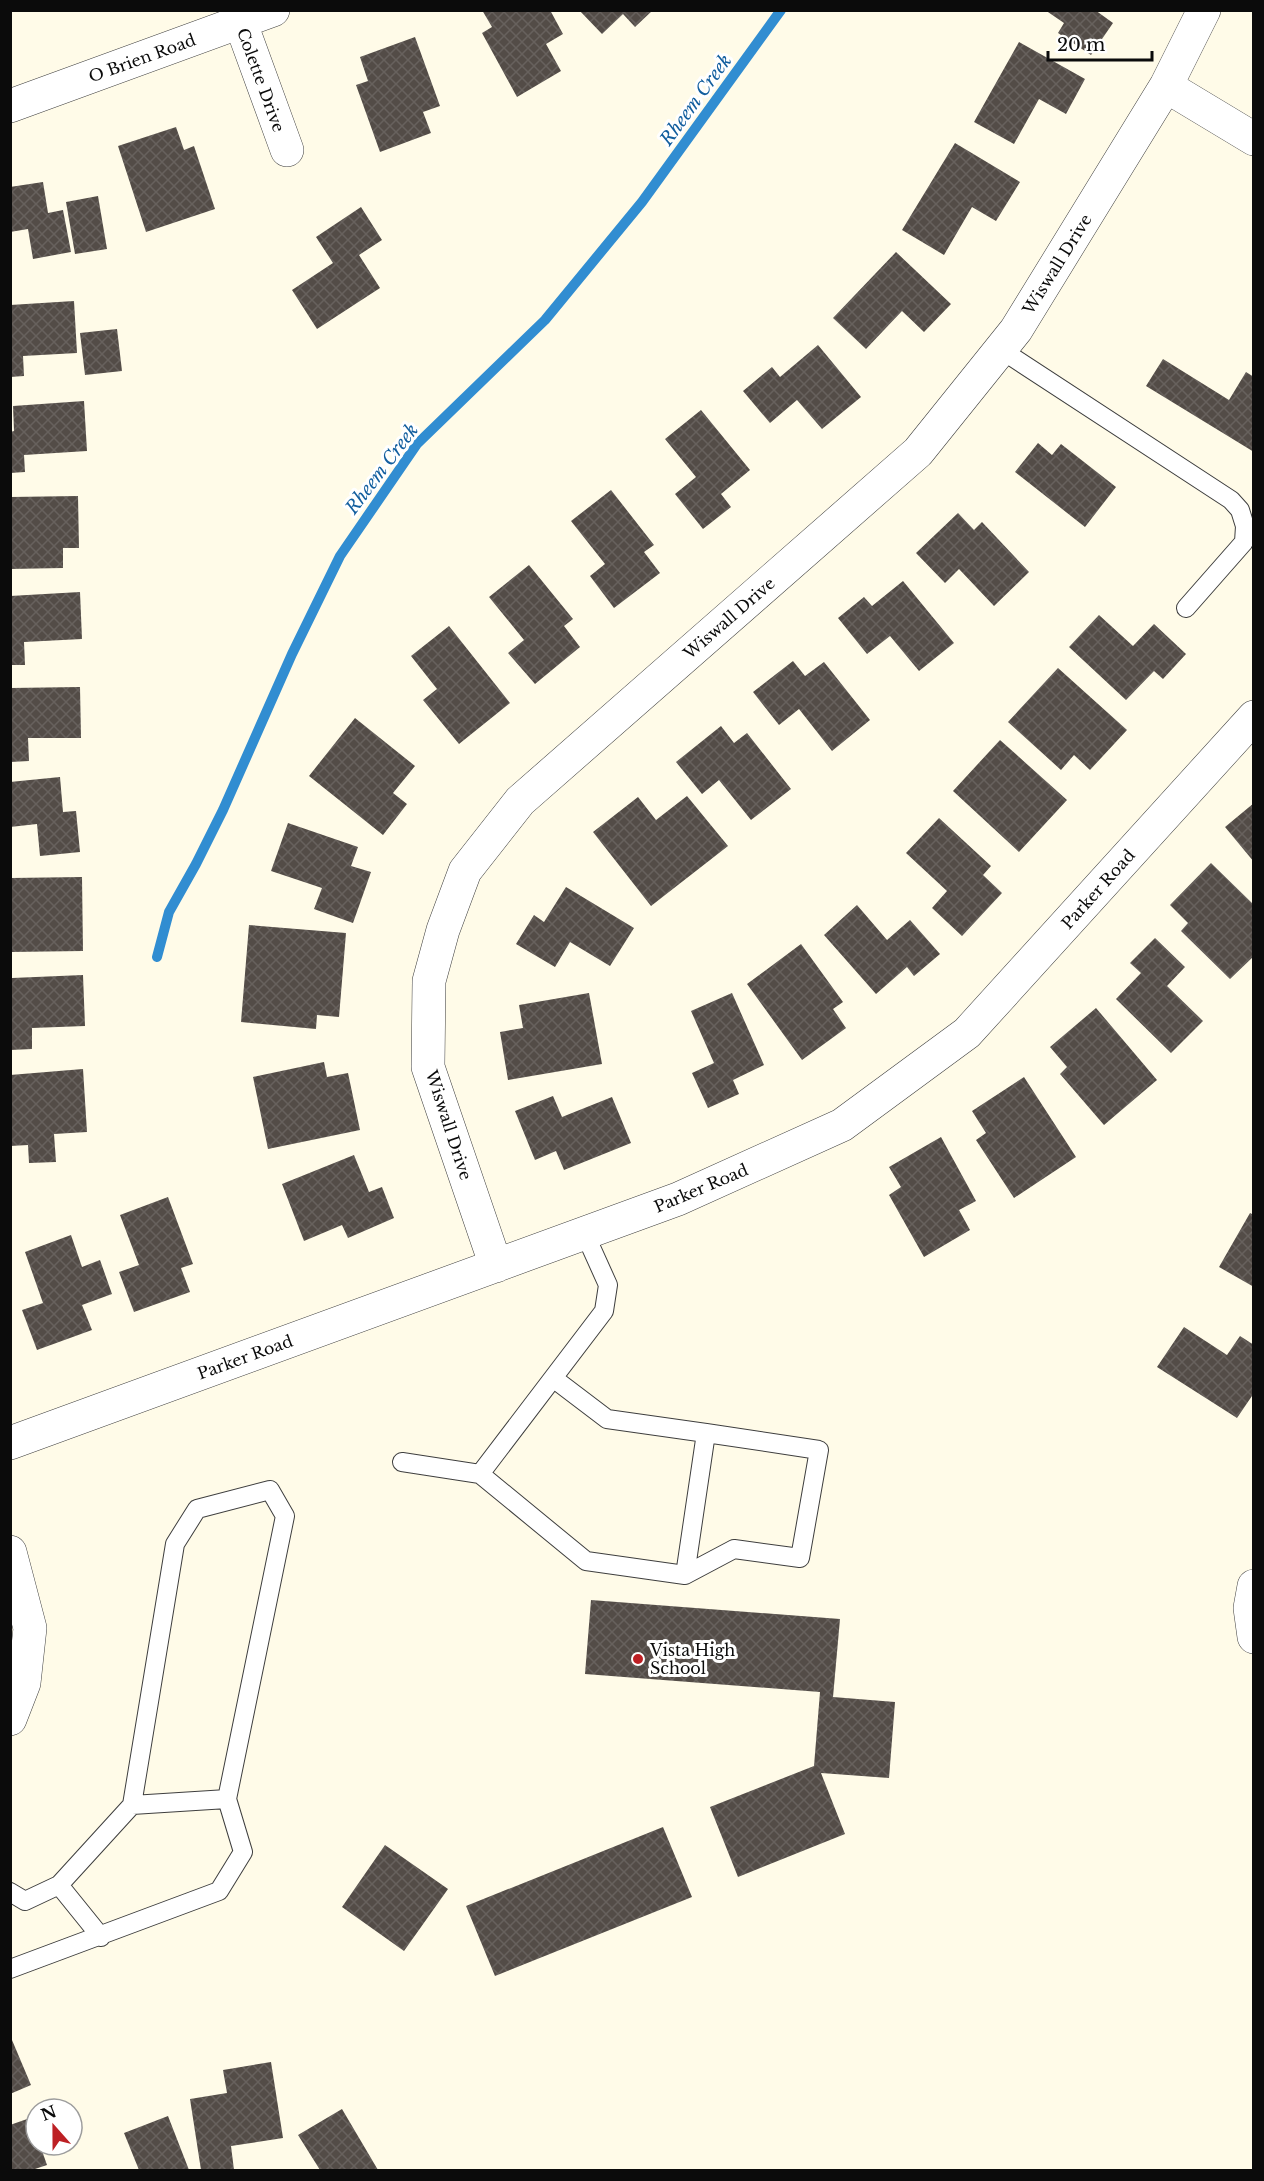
<svg xmlns="http://www.w3.org/2000/svg" width="1264" height="2181" viewBox="0 0 1264 2181" font-family="'Libre Baskerville',serif">
<style>
.lines{fill:none;stroke-linecap:round;stroke-linejoin:round}
.stream{stroke:#318dd1;stroke-width:10}
.building{fill:url(#building-cross-hatch)}
.lane-casing{stroke:#3e3e3e;stroke-width:20}
.street-casing{stroke:#3e3e3e;stroke-width:34}
.lane{stroke:#fff;stroke-width:18}
.street{stroke:#fff;stroke-width:33}
.poi-dot{fill:#bd2024;stroke:#fff;stroke-width:2}
.labels{text-anchor:middle;stroke-width:6;stroke-linejoin:round;paint-order:stroke}
.street-label{font-size:16px;fill:#0b0b0b;stroke:#fff}
.poi-label{font-size:16px;fill:#0b0b0b;stroke:#fff;text-anchor:start}
.water-label{font-size:18px;font-style:italic;fill:#125e9e;stroke:#fff}
</style>
<defs>
<pattern id="building-cross-hatch" width="8" height="8" patternUnits="userSpaceOnUse" patternTransform="scale(1.5)"><rect width="8" height="8" fill="#534c47"/><path d="M0 0l8 8M0 8l8-8" fill="none" stroke="#67615d"/></pattern>
</defs>
<rect width="100%" height="100%" fill="#fffbe8"/>
<g class="lines">
<path class="stream" d="M157,957L169,912L196,864L223,810L292,654L340,556L417,444L545,320L642,202L781,10"/>
</g>
<path class="building" d="M482,10H550L563,34L546,44L561,71L517,97L482,33L492,27Z
M579,10H653L635,27L623,14L602,34Z
M1045,10H1095L1113,23L1091,55L1058,33L1064,23Z
M415,37L440,106L423,112L431,133L380,152L356,85L368,81L360,57Z
M1019,42L1085,79L1066,114L1039,99L1014,144L974,122Z
M176,127L184,150L194,146L215,209L146,232L118,146Z
M955,143L1020,182L996,221L972,207L944,255L902,230Z
M43,182L48,213L63,210L71,252L33,259L28,229L10,232V187Z
M98,196L107,249L75,254L66,202Z
M361,207L382,240L359,255L380,288L317,329L292,290L333,263L316,237Z
M896,252L951,304L924,332L902,311L866,349L833,318Z
M74,301L77,353L23,356L24,376L10,377V305Z
M117,329L122,371L85,375L80,333Z
M818,345L861,397L822,429L797,400L770,423L743,391L772,367L780,377Z
M1163,359L1229,400L1246,372L1254,377V452L1146,386Z
M84,401L87,451L24,455L25,472L10,473V432L14,431L13,406Z
M701,410L750,470L721,494L731,507L703,529L675,494L696,477L665,439Z
M1038,443L1052,455L1061,444L1116,487L1085,527L1015,472Z
M611,490L654,545L644,552L660,573L614,608L590,576L605,564L571,521Z
M78,496L79,548H63V568L10,569V497Z
M958,513L974,530L982,522L1029,572L994,606L959,569L945,583L916,553Z
M529,565L573,619L564,626L580,647L535,684L508,653L524,640L489,597Z
M903,581L954,643L919,671L890,636L867,654L838,618L864,597L872,606Z
M80,592L82,639L24,642L25,665H10V596Z
M1099,615L1133,646L1154,624L1186,654L1163,679L1154,671L1126,700L1069,647Z
M449,626L510,703L459,744L423,700L437,689L411,656Z
M793,661L805,676L824,662L870,720L832,751L799,709L779,725L753,692Z
M1058,668L1127,730L1090,770L1074,755L1061,770L1008,722Z
M80,687L81,738H28L29,761L10,762V688Z
M355,718L415,766L393,793L407,804L383,835L309,776Z
M721,726L734,743L747,733L791,789L751,820L719,780L702,794L676,762Z
M1000,740L1067,800L1019,852L953,791Z
M60,777L63,812L76,811L80,852L40,856L37,824L10,827V782Z
M687,796L728,846L651,906L593,832L638,797L656,820Z
M1254,803V862L1225,827Z
M939,818L991,866L983,875L1002,893L962,936L932,908L947,891L906,853Z
M288,823L358,847L351,866L371,872L353,923L314,909L322,888L271,871Z
M1211,863L1254,905V956L1230,979L1181,931L1188,923L1170,905Z
M82,877L83,951L10,952L11,878Z
M566,887L634,928L610,966L570,942L555,967L516,944L534,915L544,922Z
M857,905L887,940L910,920L940,954L914,976L907,967L876,994L824,935Z
M249,925L346,933L339,1017L317,1015L316,1029L241,1022Z
M1155,938L1185,967L1167,986L1203,1021L1171,1053L1116,999L1141,973L1130,963Z
M801,944L843,1002L833,1009L846,1028L802,1060L747,984Z
M83,975L85,1026L32,1028V1049L10,1050L12,978Z
M589,993L602,1064L508,1080L500,1032L523,1028L519,1005Z
M732,993L764,1065L733,1080L739,1094L708,1108L692,1073L714,1063L691,1011Z
M1096,1008L1157,1080L1104,1125L1060,1074L1067,1067L1050,1047Z
M324,1062L327,1077L348,1073L360,1130L268,1149L253,1077Z
M83,1069L87,1132L54,1134L56,1162L29,1163L28,1145L10,1146V1075Z
M1024,1077L1076,1157L1014,1198L976,1140L986,1133L972,1111Z
M553,1096L562,1117L612,1097L631,1143L564,1170L556,1151L535,1160L515,1111Z
M941,1137L976,1201L959,1210L970,1230L924,1257L889,1195L901,1187L889,1167Z
M354,1155L369,1192L382,1187L394,1218L348,1238L342,1225L304,1241L282,1184Z
M168,1197L193,1264L181,1268L190,1292L134,1312L119,1272L139,1265L120,1215Z
M1250,1213L1254,1215V1287L1219,1267Z
M71,1235L82,1267L100,1260L112,1294L82,1305L92,1330L37,1350L22,1310L43,1303L25,1252Z
M1184,1327L1227,1355L1240,1336L1254,1345V1393L1237,1418L1157,1367Z
M591,1600L840,1619L833,1697L895,1702L889,1778L821,1773L845,1834L738,1877L710,1807L814,1766L820,1692L585,1674Z
M663,1827L692,1897L495,1976L466,1906Z
M385,1845L448,1889L404,1951L342,1907Z
M12,2040L31,2085L10,2094V2041Z
M271,2062L283,2138L231,2146L234,2170H201L190,2099L227,2093L223,2070Z
M342,2109L378,2170H320L298,2135Z
M168,2116L189,2170H139L124,2133Z
M30,2118L36,2135V2145H40L47,2165L32,2170H10V2125Z"/>
<g class="lines">
<g class="lane-casing">
<path id="lane" d="M1000,349L1231,500L1240,510L1245,526L1244,542L1186,608
M553,1378L607,1419L706,1433L685,1575L586,1561L480,1474L604,1311L608,1285L585,1234
M402,1462L480,1474
M685,1575L734,1549L800,1558L819,1450L706,1433
M132,1805L227,1799
M59,1885L101,1937
M10,1892L25,1901L59,1885L132,1805L175,1544L197,1509L270,1490L285,1516L227,1799L243,1852L219,1891L10,1969"/>
</g>
<g class="street-casing">
<path id="street" d="M236,10L287,150
M1166,86L1254,139
M10,106L273,10
M496,1266L428,1067L429,981L443,930L465,871L520,801L918,452L1016,330L1166,86L1204,10
M10,1443L678,1199L842,1125L967,1033L1254,717
M10,1552L30,1628L24,1683L10,1719
M1254,1586L1250,1608L1254,1637"/>
</g>
<use href="#lane" class="lane"/>
<use href="#street" class="street"/>
</g>
<circle class="poi-dot" cx="638" cy="1659" r="6"/>
<g class="labels">
<g class="street-label">
<text transform="translate(142 58) rotate(-20)" y="6">O Brien Road</text>
<text transform="translate(261 80) rotate(70)" y="6">Colette Drive</text>
<text transform="translate(1057 264) rotate(-58)" y="6">Wiswall Drive</text>
<text transform="translate(729 618) rotate(-41)" y="6">Wiswall Drive</text>
<text transform="translate(1098 889) rotate(-48)" y="6">Parker Road</text>
<text transform="translate(449 1125) rotate(72)" y="6">Wiswall Drive</text>
<text transform="translate(701 1188) rotate(-23)" y="6">Parker Road</text>
<text transform="translate(245 1357) rotate(-20)" y="6">Parker Road</text>
</g>
<g class="poi-label">
<text x="650" y="1656">Vista High<tspan x="650" dy="18">School</tspan></text>
</g>
<g class="water-label">
<text transform="translate(696 100) rotate(-54)" y="6">Rheem Creek</text>
<text transform="translate(382 469) rotate(-53)" y="6">Rheem Creek</text>
</g>
</g>
<rect width="1264" height="2181" fill="none" stroke="#0b0b0b" stroke-width="24"/>
<g transform="translate(54 2127) rotate(339)"><circle r="28" fill="#ffffff" stroke="#9d9d9d" stroke-width="1.5"/>
<path d="M0-4.5L10 22L0 15L-10 22Z" fill="#bd2024"/>
<text y="-9" font-size="16" font-weight="bold" text-anchor="middle" fill="#0b0b0b">N</text>
</g>
<path d="M1048 51v9h104v-9" fill="none" stroke="#0b0b0b" stroke-width="3"/>
<text x="1057" y="51" font-size="18" fill="#0b0b0b" stroke="#ffffff" stroke-width="4.5" paint-order="stroke">20 m</text>
</svg>
